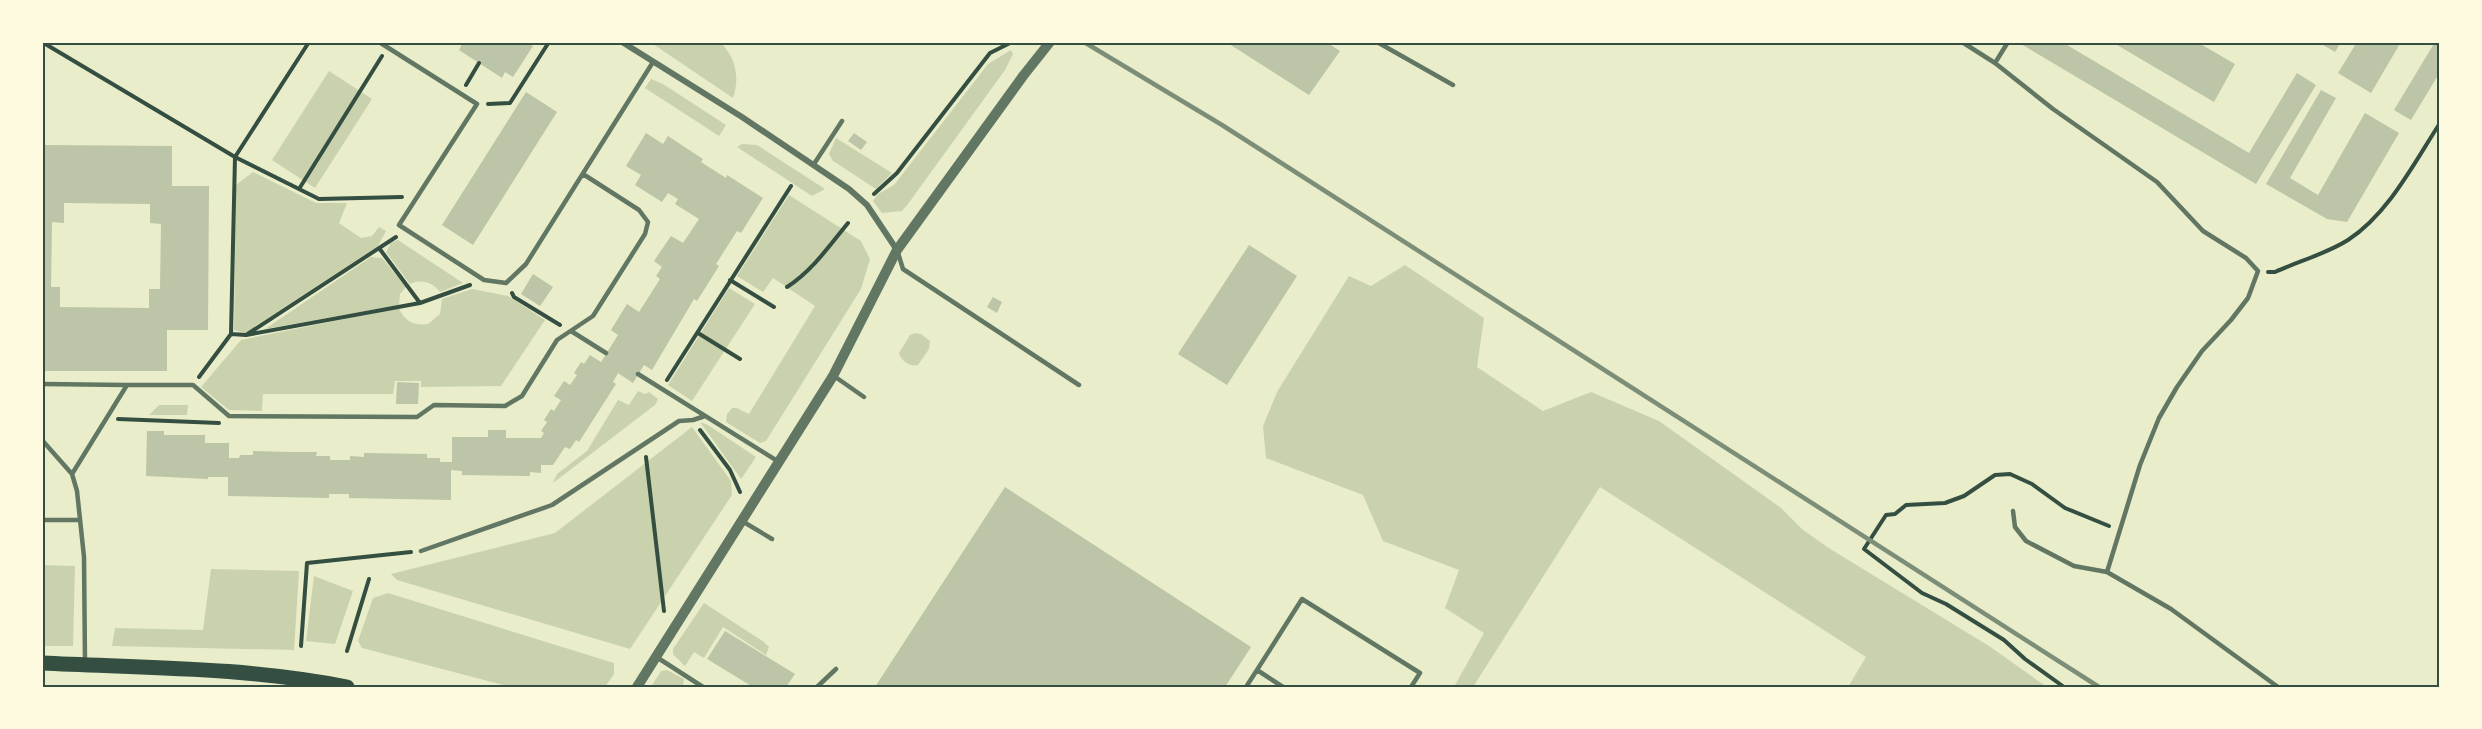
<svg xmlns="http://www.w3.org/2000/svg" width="2482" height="729" viewBox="0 0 2482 729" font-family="'PT Sans Narrow',sans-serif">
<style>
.green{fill:#cad2ad}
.building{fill:#bcc5a7;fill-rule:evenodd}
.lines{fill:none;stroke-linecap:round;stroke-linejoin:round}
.path{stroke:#344e41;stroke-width:4}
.service{stroke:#617663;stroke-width:4.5}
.minor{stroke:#617663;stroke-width:6}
.tertiary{stroke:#617663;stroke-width:10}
.primary{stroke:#344e41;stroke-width:15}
.rail{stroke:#7c8e77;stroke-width:4.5}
.neatline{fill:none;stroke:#344e41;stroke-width:2}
</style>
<rect width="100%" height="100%" fill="#e9edc9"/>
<path class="green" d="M650,42H720C736,57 740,78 733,98Z
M1011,50L1013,54L1005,70L908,204L902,211L882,213L873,201L878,194L894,185L988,64Z
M329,71L372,99L315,188L272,160Z
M651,79L663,84L726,125L719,136L645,88Z
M836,138L892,173L876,189L833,161L829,154Z
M742,144L757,145L825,189L812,196L737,147Z
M253,172L316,203H347L339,223L361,238L372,236L379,227L386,231L378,246L245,333L234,330L236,185Z
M789,195L861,241L870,259L861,289L766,441L760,443L726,422L727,414L732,408H737L749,414L815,306L773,278L763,292L737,276Z
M398,240L463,283L440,292C432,282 422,279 410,284L386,252L391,243Z
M371,257L382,258L406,287L400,294L399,305L265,329Z
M1405,265L1484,318L1477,367L1543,411L1591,392L1659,421L1781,508L1802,529L1827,547L1989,646L2047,687H1848L1866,657L1600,487L1473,687H1454L1484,633L1445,608L1459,570L1383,541L1363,495L1266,458L1263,426L1277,392L1349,276L1371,286Z
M729,288L755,304L692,401L668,385Z
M472,289L508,296L545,320L501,386L421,387V381H395L393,394H263L262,411L229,410L201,387L241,340L399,308C404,321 414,326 428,324L440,314L442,299Z
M915,333L921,334L930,341L929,349L918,365C910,367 901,361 899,353L910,335Z
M638,391L645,394L649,392L658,399L655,405L553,483L557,474L587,451L618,400L629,405Z
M159,405H188L187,415H149Z
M700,422L708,425L756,457L741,479Z
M692,427L731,481L732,495L630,649L397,580L391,574L555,533Z
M42,565L75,566L73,646H42Z
M211,569L299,571L294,650L112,646L115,628L203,630Z
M314,576L353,591L335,644L306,641Z
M388,593L614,663V674L605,687H511L362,648L358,641L373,598Z
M704,603L764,642L769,647L766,655L723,627L704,658L694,652L685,666L673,654V649Z
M667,670L684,679L683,687H651L661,671Z"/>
<path class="building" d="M458,42H526L533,46L513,77L505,72L502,78L459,50L462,44Z
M1226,42H1326L1340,51L1309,95Z
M2023,42H2062L2249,153L2297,73L2316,85L2256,184L2021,44Z
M2112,42H2197L2235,64L2214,102Z
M2318,42H2341L2335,52Z
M2357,42H2401L2371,93L2338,73Z
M2435,42H2440V72L2411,120L2394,110Z
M2321,90L2336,98L2290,178L2318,195L2365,113L2399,133L2347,222L2327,219L2266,184Z
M526,92L557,112L473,245L442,225Z
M646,133L663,144L668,136L703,159L701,162L726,178L727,175L763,198L741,233L737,231L716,264L719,266L697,301L694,299L652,370L644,365L633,383L618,373L613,382L616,384L579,442L576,440L570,449L565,447L553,465H541V473L530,472V476L462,475V471L451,470V500L349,498V494H329V498L228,496V477H208V479L146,476L147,431H164V435H205V443H229V458H239L240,455H253V451L289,452H317L316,456H330V460H350V456L364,457V453L427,454V458H440V462H452V437H488V430H506V438H541L544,433L541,431L547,422L544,420L551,409L554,411L561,400L554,396L564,381L570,385L577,375L574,373L581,362L584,364L590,355L601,362L618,335L611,330L627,304L639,312L660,279L656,276L662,267L654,261L671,236L683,243L699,219L675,204L678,199L668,193L662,202L635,185L641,175L626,166Z
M854,133L867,142L861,150L848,141Z
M44,145L172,146V186H209L208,330H167V371H42ZM64,203L150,204V223L161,224L160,289H149V308L60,307V287H51L52,222L64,223Z
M1249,245L1297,276L1227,385L1178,354Z
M533,274L553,287L540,306L521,294Z
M993,297L1002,302L997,313L987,307Z
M397,382L419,383L418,404H396Z
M1005,487L1251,647L1225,687H875Z
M725,631L795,674L786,687H753L707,659Z"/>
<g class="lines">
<path class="path" d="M42,42L235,157L231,334L199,377
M309,42L235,157L319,199L402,197
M466,85L479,63
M488,104L510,103L549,42
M299,189L382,56
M874,194L897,173L990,53L1012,42
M379,248L420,303
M2268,272H2275C2299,261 2326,254 2348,240C2389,213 2414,163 2440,123
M730,280L774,307
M787,287C812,271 830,245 848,223
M512,293L514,297L560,325
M698,333L740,359
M231,334L246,335L396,237
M246,335L420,303L470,285
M667,380L791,186
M118,419L219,423
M700,430L730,470L740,492
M646,457L664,611
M301,646L307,563L411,552
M347,651L369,579
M2064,687L2025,659L2004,640L1946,604L1922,593L1864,549L1886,515L1895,514L1906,505L1945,503L1964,496L1995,475L2010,474L2032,484L2065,508L2109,526"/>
<path class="service" d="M379,42L477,104L399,225L484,280L506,283L526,264L653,62
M1377,42L1453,85
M1962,42L1995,63L2053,109L2157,182L2203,231L2246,258L2258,271L2248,298L2231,320L2202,351L2177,387L2159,418L2140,465L2107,572L2074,566L2026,541L2015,527L2013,511
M1995,63L2008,42
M814,164L842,121
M898,253L903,269L1079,385
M571,331L606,353
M638,374L779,462
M834,376L864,397
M42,384L127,385
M42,440L72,474L77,491L84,557L85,663
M72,474L127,385H193L229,416L417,417L434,405L505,406L522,396L557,340L593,316L645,234L648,222L639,210L583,174
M42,520H80
M742,521L772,539
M421,551L552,505L679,421L693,420L705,416
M2107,572L2171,609L2278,687
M658,658L703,687
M1257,670L1302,599L1420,673L1411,687
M817,687L836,669
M1246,687L1257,670L1283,687"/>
<path class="minor" d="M622,42L742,117L849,189L867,205L897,250"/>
<path class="tertiary" d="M637,687L833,376L897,250L1023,76L1050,42"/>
<path class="primary" d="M42,663C144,668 246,667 347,687"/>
<path class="rail" d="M1084,42L1222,125L2099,687"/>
</g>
<rect width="2482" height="729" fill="none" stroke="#fefae0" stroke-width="87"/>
<rect x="44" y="44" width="2394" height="642" class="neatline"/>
</svg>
